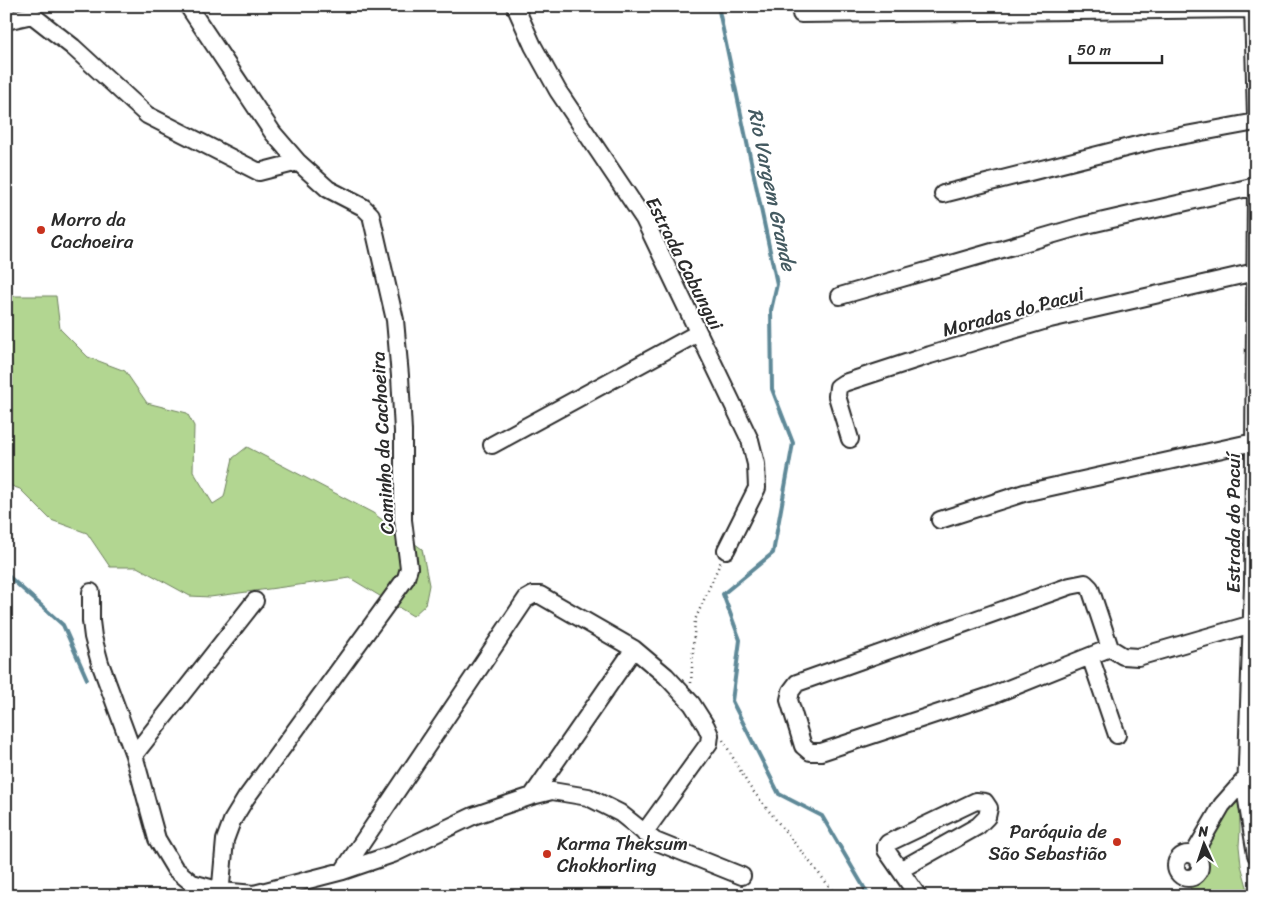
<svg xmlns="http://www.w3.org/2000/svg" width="1262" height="902" viewBox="0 0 1262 902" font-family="Sriracha,sans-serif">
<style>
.green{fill:#b2d691;stroke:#6e805e}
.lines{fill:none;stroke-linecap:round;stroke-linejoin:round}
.stream{stroke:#5e8998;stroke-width:4}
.minor-casing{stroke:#2b2b2b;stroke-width:20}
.path{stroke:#2b2b2b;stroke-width:2.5;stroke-dasharray:1 4;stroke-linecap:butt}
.minor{stroke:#fff;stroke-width:16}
.poi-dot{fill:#c8321e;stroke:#fff;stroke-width:2}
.labels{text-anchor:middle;stroke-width:4;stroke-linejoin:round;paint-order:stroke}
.poi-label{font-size:19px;fill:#2b2b2b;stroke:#fff;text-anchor:start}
.street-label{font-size:19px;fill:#2b2b2b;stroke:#fff}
.water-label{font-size:20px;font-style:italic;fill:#445a61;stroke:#fff}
</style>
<rect width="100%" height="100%" fill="#fff"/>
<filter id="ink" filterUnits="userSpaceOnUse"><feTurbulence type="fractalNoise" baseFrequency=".02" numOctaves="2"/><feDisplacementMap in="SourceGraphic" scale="10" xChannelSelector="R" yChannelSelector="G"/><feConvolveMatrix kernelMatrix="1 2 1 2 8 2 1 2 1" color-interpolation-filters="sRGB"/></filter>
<g filter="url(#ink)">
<path class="green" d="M6,294L9,296H56L60,329L88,357L125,371L147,403L187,413L194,426L193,471L213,504L224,497L233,458L247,447L373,513L422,549L429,585L425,605L413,616L350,578L210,597L190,596L137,567H110L87,533L51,520L20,489L6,484Z
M1239,797L1240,831L1239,846L1241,865L1249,894L1246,896H1196L1185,881C1202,881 1206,868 1201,854L1215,826Z"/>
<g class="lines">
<path class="stream" d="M718,6L777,284L771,310L772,389L793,443L773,553L723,594L740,640L732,701L779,794L822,816L869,896
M6,574L63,625L87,679"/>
<g class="minor-casing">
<path id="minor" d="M188,6L273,133L298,162L328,189L363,207L371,215L395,320L400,376L403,431V520L409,568L406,578L246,798L232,821L225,840L220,896
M515,6L533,46L558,91L644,219L750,440L756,464L757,488L726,550
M1253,6L1256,117
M801,14L1253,9
M6,21L32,15L73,47L147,115L259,172L298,162
M1256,190L1253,584L1246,794L1256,855
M943,194L1153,141L1256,122
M840,296L1082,226L1256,186
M850,439L837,396L838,387L844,383L930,355L1050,319L1255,272
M492,445L698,333
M940,520L1024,493L1254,442
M91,592V621L93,637L100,663L134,755L157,839L175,869L192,883L221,891L254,894L343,871L393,854L473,816L532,796L552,791L588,797L620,813L655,841L742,876
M1110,648L993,695L821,752H810L803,746L789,700L791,691L797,683L1070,586L1085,583L1090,588L1110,648L1123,656L1138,657L1252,624
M1090,656L1117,735
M134,755L255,601
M532,796L634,649
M1176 866a12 12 0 1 1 24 0a12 12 0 1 1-24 0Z
M1193,855L1222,805L1246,778
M900,870L978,826L987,817L989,808L985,802L976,801L888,843L886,846V850L918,896
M343,871L526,599L533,595H540L634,649L666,676L692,704L706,726L710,735L709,743L644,833"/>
</g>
<path class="path" d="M691,683L695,620L721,561
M723,740L749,786L837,896"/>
<use href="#minor" class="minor"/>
</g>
</g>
<g class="poi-dot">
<circle cx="41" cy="230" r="5"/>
<circle cx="1117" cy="842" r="5"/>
<circle cx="547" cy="854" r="5"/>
</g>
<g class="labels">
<g class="poi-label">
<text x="51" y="226">Morro da<tspan x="51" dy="22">Cachoeira</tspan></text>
<text x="1107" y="838" text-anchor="end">Paróquia de<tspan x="1107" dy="22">São Sebastião</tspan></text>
<text x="557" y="850">Karma Theksum<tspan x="557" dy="22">Chokhorling</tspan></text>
</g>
<g class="street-label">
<text transform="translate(685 263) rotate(63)" y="7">Estrada Cabungui</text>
<text transform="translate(1013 311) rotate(-15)" y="7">Moradas do Pacui</text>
<text transform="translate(382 443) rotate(-93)" y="7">Caminho da Cachoeira</text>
<text transform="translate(1233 523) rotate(-90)" y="7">Estrada do Pacuí</text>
</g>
<g class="water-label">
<text transform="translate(772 189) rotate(78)" y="7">Rio Vargem Grande</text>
</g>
</g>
<rect width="1262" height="902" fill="none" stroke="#fff" stroke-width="25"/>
<rect x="12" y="12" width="1237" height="877" fill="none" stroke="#2b2b2b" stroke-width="2" filter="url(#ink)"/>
<g transform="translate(1204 844) rotate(357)" stroke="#ffffff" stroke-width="4" paint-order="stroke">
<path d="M0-4L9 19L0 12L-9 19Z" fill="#2b2b2b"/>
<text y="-8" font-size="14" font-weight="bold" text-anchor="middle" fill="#2b2b2b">N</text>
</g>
<path d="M1070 55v8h92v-8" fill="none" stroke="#2b2b2b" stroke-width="2.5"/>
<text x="1077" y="55" font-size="15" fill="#2b2b2b" stroke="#ffffff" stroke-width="4" paint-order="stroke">50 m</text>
</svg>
